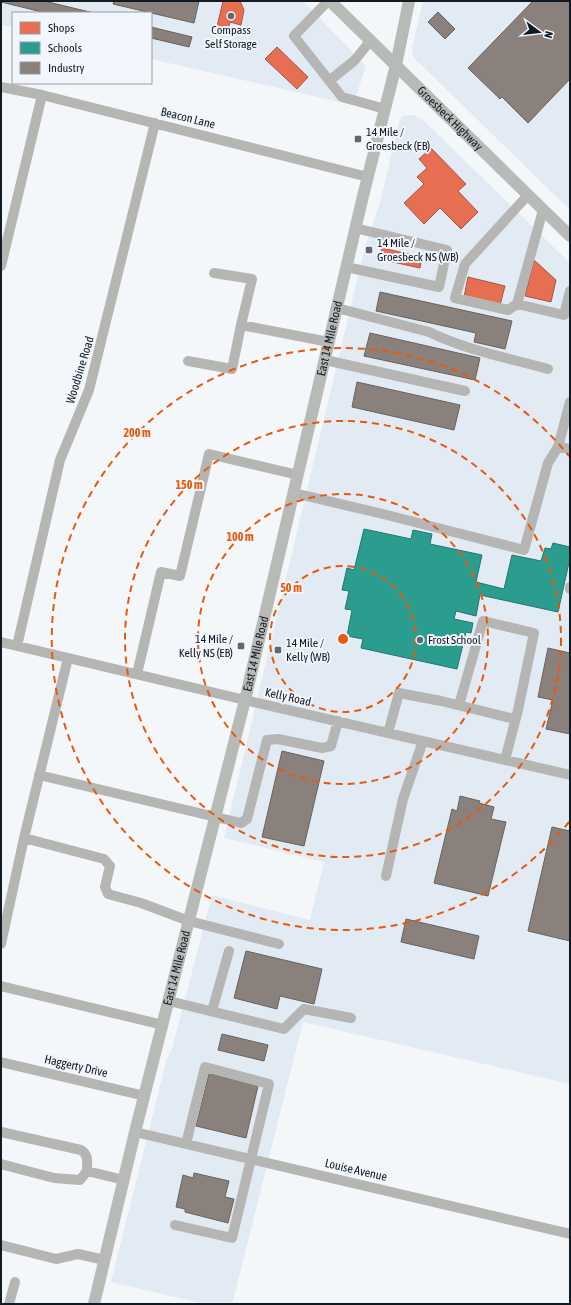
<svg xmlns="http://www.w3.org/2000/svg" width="571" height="1305" viewBox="0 0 571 1305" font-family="'Asap Condensed',sans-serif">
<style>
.built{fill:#e2eaf3}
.shops{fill:#e76f51;stroke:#a75644}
.schools{fill:#2a9d8f;stroke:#23766f}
.industry{fill:#8a817c;stroke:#666262}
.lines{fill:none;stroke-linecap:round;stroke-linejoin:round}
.minor{stroke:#b5b6b3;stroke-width:10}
.major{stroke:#b8bab7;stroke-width:12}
.ring{fill:none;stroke:#e8590c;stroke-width:2;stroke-dasharray:7 5}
.poi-dot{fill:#61676f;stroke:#f2f6fc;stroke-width:1.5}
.labels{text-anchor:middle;stroke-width:4;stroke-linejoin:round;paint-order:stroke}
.poi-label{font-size:12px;fill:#121a24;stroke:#f2f6fc;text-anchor:start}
.street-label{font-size:12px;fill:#121a24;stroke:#f2f6fc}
.centre{fill:#e8590c;stroke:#f2f6fc;stroke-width:2}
.ring-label{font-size:12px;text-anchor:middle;font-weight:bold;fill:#e8590c;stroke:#f2f6fc;stroke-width:4;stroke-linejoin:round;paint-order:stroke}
</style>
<rect width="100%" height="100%" fill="#f4f7fa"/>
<path class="built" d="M1,1H303L366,66L353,105L151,59V13H13V27L1,25Z
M423,1H570V210L413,57L412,48Z
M409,115H413L423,120L570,263V1084L303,1022L232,1304H205L111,1282L167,1058L172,1049L212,895L310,920L324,862L224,838L365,247L380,203L399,122L402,117Z"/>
<path class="shops" d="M223,1H240L244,10L241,25L230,22L227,33L216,31Z
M277,47L308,77L297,89L265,59Z
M431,148L466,184L458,191L478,212L461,229L440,208L424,224L404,203L424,184L417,177L427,168L419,159Z
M382,248L422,257L420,268L379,259Z
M534,260L556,280L551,302L525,296Z
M468,277L505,286L500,305L464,297Z"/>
<path class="schools" d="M364,529L411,539L413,530L432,534L430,544L482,555L476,582L504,589L512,555L541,561L545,548L551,549L553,543L570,547V558L558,612L480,595L476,616L456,611L454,619L473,623L471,633L466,632L457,669L361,648L363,639L347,636L352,610L345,609L349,591L342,590L347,568L354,570Z"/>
<path class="industry" d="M1,1H44L94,13H46L1,2Z
M114,1H199L194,23L113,4Z
M533,1H570V79L528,123L502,97L500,99L468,68Z
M438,12L455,29L445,39L428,22Z
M151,27L192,37L189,47L151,38Z
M380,292L512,321L505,349L474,342L476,333L376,311Z
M370,333L480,358L475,380L364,356Z
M357,382L460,405L454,430L352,407Z
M548,648L570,653V734L546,729L553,700L538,697Z
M282,751L324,761L304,846L262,837Z
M460,796L480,801L479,803L494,807L491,819L506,822L488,896L434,883L452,809L457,811Z
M552,827L570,831V941L528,931Z
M406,919L479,936L474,959L401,942Z
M246,951L322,969L314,1004L280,996L277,1009L234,998Z
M222,1034L268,1045L264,1061L218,1050Z
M209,1073L258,1086L246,1138L196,1126Z
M194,1173L229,1181L225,1197L234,1199L228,1223L185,1212V1209L176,1207L183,1175L193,1178Z"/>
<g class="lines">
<path class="minor" d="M328,1L294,36L342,97L385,109
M329,81L355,60L371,40
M1,87L42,95L368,177
M543,210L517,304L564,315L570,291
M1,266L42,95
M346,267L439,287L447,250L355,228
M214,273L252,279L241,325L329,342
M517,304L508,310L455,298L465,264L528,195
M337,308L429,332C466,350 508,358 548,369
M325,360L465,391
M188,361L232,369L241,325
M570,402L558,447L570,449
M294,493L387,515L524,550L548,463L558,447
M570,587V589
M1,642L245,700L570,775
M17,646L60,460L89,390L155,123
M137,674L161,572L180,576L209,454L298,475
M459,705L483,621L534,633L518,710L505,760
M388,733L399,693L441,701L515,719
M39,775L241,823L247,819L267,740L278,739L322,748L331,746L338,721
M24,838L104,859L110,866L105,887L108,894L141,903L189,921L279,944
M386,876L403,799L423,741
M1,944L24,838L68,658
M1,986L163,1025
M169,1001L284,1029L304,1009L351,1018
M212,1011L229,951
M1,1062L145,1096
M1,1132L81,1150C89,1155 87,1162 87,1171
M135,1132L570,1234
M1,1164L54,1178L80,1180L87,1171L124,1180
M175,1225L232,1238L269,1084L205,1067L186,1144
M1,1245L56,1259L78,1254L105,1260
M9,1304L15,1282"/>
<g class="major">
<path id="s1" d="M330,1L570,236"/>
<path id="s2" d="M94,1304L135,1132L245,700L363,196L396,65L409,1"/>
</g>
</g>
<g class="ring">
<circle cx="343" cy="639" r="73"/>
<circle cx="343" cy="639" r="145"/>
<circle cx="343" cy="639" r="218"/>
<path d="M569 822A291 291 0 1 1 569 456"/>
</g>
<g class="poi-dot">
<circle cx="231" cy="16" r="4"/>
<rect x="354" y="135" width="8" height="8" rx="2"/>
<rect x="365" y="246" width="8" height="8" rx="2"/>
<circle cx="420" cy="640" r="4"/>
<rect x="237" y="642" width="8" height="8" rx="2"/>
<rect x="274" y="646" width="8" height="8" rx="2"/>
</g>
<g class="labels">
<g class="poi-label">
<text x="231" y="34" text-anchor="middle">Compass<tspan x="231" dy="14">Self Storage</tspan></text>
<text x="366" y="136">14 Mile /<tspan x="366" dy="14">Groesbeck (EB)</tspan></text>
<text x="377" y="247">14 Mile /<tspan x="377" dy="14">Groesbeck NS (WB)</tspan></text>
<text x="233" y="643" text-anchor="end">14 Mile /<tspan x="233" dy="14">Kelly NS (EB)</tspan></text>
<text x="428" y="644">Frost School</text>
<text x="286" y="647">14 Mile /<tspan x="286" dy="14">Kelly (WB)</tspan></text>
</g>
<g class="street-label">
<text transform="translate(188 118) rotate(14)" y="4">Beacon Lane</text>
<text dy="4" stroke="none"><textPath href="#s1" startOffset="168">Groesbeck Highway</textPath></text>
<text dy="4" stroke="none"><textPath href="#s2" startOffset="994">East 14 Mile Road</textPath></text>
<text transform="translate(80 370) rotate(-73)" y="4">Woodbine Road</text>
<text dy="4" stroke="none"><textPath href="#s2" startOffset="670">East 14 Mile Road</textPath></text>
<text transform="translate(288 697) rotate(13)" y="4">Kelly Road</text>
<text dy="4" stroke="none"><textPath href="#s2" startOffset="346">East 14 Mile Road</textPath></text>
<text transform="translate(76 1066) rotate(13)" y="4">Haggerty Drive</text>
<text transform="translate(356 1170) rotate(13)" y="4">Louise Avenue</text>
</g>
</g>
<circle cx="343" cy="639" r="6" class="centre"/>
<g class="ring-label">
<text x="137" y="437">200 m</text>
<text x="189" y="489">150 m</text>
<text x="240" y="541">100 m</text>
<text x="291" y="592">50 m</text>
</g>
<rect width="571" height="1305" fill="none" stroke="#121a24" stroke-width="4"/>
<rect x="12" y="12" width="140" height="72" fill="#f2f6fc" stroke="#989ea6"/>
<rect x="20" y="22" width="20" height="12" fill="#e76f51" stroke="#989ea6"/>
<text x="48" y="32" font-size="12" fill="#121a24">Shops</text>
<rect x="20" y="42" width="20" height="12" fill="#2a9d8f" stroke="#989ea6"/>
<text x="48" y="52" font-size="12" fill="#121a24">Schools</text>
<rect x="20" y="62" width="20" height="12" fill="#8a817c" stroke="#989ea6"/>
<text x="48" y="72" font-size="12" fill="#121a24">Industry</text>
<g transform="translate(539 32) rotate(105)" stroke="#f2f6fc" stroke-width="3" paint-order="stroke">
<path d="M0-3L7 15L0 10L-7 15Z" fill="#121a24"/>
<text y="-6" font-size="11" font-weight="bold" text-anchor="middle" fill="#121a24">N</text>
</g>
</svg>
